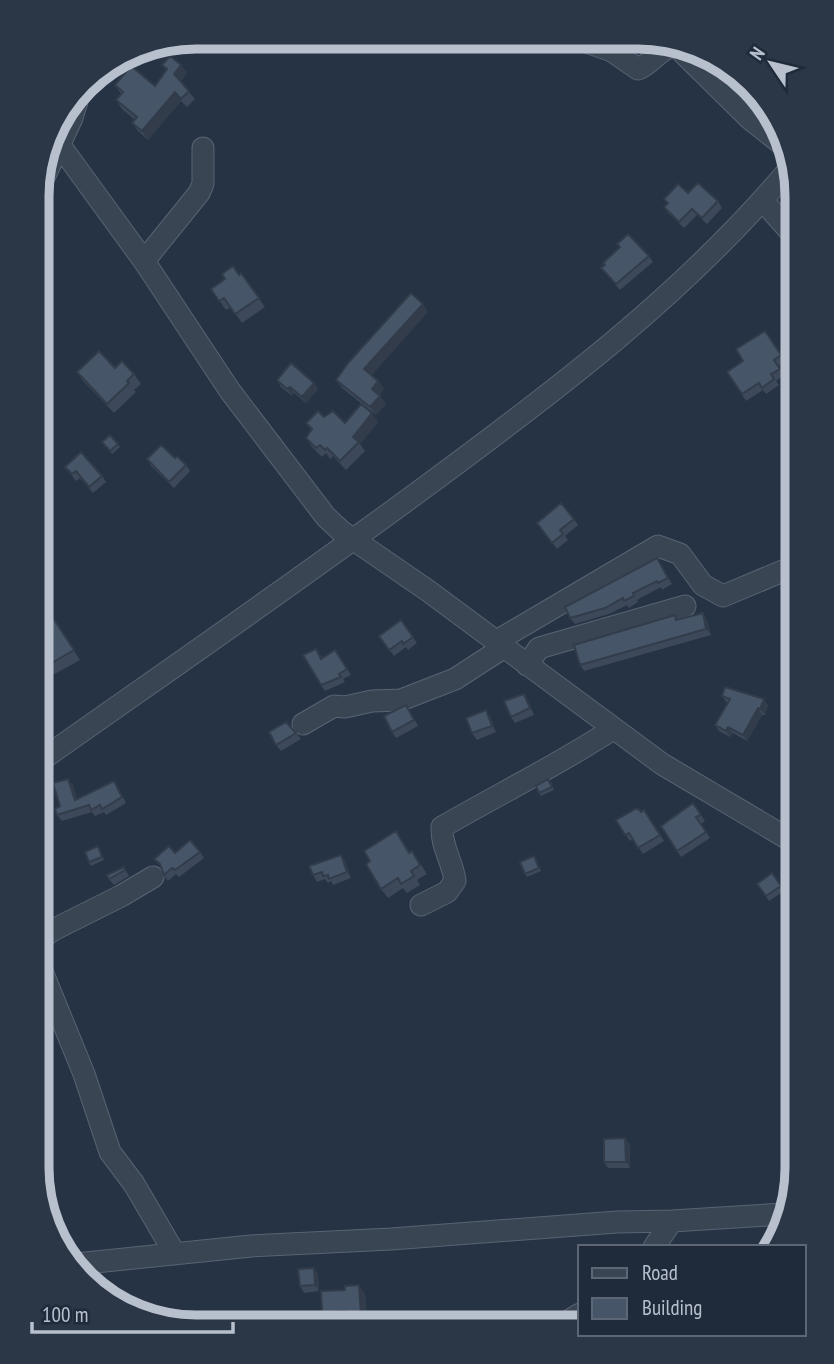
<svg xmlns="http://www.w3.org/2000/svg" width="834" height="1364" viewBox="0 0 834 1364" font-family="'PT Sans Narrow',sans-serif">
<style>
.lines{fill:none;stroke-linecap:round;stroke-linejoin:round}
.minor-casing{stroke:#596372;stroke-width:23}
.minor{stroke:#3a4554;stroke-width:21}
.wall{fill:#3d495a}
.shaded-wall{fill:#323c4a}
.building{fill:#475569;stroke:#323c4a;stroke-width:2}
.rim{fill:none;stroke:#b8c0ce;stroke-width:9}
</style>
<rect width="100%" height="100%" fill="#263345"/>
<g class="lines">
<g class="minor-casing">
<path id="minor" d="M589,43L612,51L638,69C652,64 661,46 676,46L750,119L788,149
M51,133L144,261L230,391L326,517L341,531L427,590L662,764L797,844
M38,190L72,118L80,91
M763,201L797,239
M144,261L199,193L203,184V148
M495,642L658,546L680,554L703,585L723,596L797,565
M527,665L539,648L685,606
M303,724L334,706L345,707L372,701L401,700L455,679L503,648
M37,763C166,672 295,583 421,490C553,393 686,293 791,167
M421,905L447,892L455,881C453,862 441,847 442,827C499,794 558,765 613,729
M37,945L40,939L53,930L121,896L153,877
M37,959L84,1074L110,1152L134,1184L175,1254
M654,1247L672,1221
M76,1264L251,1246L391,1239L617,1222L672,1221L784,1214
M558,1327L580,1314"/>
</g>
<use href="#minor" class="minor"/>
</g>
<path class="wall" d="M162,65H181L187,73L180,81L195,99L187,107L181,101L148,140L138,131L132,123L135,120L122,109L116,100L121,94L115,85L155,86L166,70Z
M688,193L718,201L722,208L707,224L697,215L684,228L668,213L664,207L667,204L664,199Z
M649,256L653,262L620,290L601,268Z
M241,273L265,307L242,323L231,307L226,310L211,289Z
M428,312L371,375L378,381L384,389L379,395L386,404L376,415L342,388L336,380Z
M765,331L785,361L778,366L784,375L776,381L779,385L766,394L763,390L746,401L727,372L743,361Z
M115,368L134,374L141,384L134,390L136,392L114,413L83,381L77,372Z
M277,380L314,383L318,389L306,403L294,393L292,396L281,387Z
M378,422L360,444L365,451L346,470L333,456L330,459L326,453L322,457L312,447L306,438L311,430L306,423H345Z
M118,444L120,447L112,454L104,445Z
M175,458L186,465L190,471L174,488L151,466L147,459Z
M65,467L102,476L106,482L93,493L80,478L76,481Z
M574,519L578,525L565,536L568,540L557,549L537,523Z
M657,558L672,584L662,590L661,587L637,600L638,602L629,608L627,605L609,614L575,624L570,618Z
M51,615L80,660L51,676L45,667L41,653Z
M678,619L707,620L711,635L584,671L580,665Z
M401,620L417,643L408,650L406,647L394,656L379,636Z
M320,654L322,658L339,655L351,675L343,679L345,682L325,691L321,685Z
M722,696L768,705L765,715H762L747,741L733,733L730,737L719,731L715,725L727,703Z
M528,701L534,715L515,723L511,717Z
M410,711L418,726L396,738L392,732Z
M490,716L496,732L477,740L472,733Z
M296,733L301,739L281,751L276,745Z
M114,781L118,787L126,803L106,815L104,812L95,816L92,812L62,821L57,815L60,806L73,785L77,799Z
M551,782L554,790L541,796L539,793Z
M693,803L705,821L701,824L710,838L681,857L661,826Z
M644,810L664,841L643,854L633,839L630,841L616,820L641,812Z
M396,831L409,852L412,851L427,874L417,880L420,885L407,893L403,888L388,898L381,889L370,861Z
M100,849L104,860L91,866L89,862Z
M200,852L204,858L179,877L176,874L168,881L164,875L161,867L154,859L175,853Z
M534,856L541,871L527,877L525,874Z
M345,861L351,878L333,885L331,881L328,883L325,879L317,882L313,875Z
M124,867L129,876L114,885L109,879Z
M772,873L784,891L769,901L757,884Z
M630,1144V1168H608L604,1162Z
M318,1274L319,1291L304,1293L300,1286Z
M365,1294L367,1324L353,1325L349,1320L329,1321L322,1312Z"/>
<path class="shaded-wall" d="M156,45L148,55L144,48L145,47Z
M181,65L187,73L180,83L174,74Z
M175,92L181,101L148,140L142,131Z
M423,304L428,312L370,377L364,369Z
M378,381L384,389L378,397L372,389Z
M314,383L318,389L306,403L302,397Z
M290,387L294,393L292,396L287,389Z
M380,396L386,404L376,415L370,407Z
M372,413L378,422L360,444L353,437Z
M703,613L707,620L711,635L706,629Z
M764,699L768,705L765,715L760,709Z
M758,708L762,715L747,741L743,735Z
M486,710L490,716L496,732L492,726Z
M728,727L733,733L730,737L726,731Z
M68,779L73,785L79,806L75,800Z
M341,855L345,861L351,878L347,872Z
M625,1138L630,1144V1168L626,1162Z
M314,1268L318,1274L319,1291L315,1285Z
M359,1285L365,1294L367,1324L361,1315Z"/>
<path class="building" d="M170,56L181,65L174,74L189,91L181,99L175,92L142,131L132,123L137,117L116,100L123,92L115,85L131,66L155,86L167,69L162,65Z
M698,183L718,201L702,218L692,209L679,222L664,207L668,203L664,199L678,184L688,193Z
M628,234L649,256L616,284L601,268L605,265L603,263L620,247L617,244Z
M233,266L239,275L241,273L259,298L235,314L224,298L219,301L211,289L225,279L222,274Z
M411,293L423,304L364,369L378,381L372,389L380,396L370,407L336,380L348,363Z
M765,331L781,355L774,360L780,369L771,374L774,379L762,388L759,383L742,394L727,372L743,361L736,349Z
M99,351L115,368L122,361L134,374L127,381L129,383L107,404L77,372Z
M291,363L314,383L302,397L290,387L287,389L277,380Z
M361,404L372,413L353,437L359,442L340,461L327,448L325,450L320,445L316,448L306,438L312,429L306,423L318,411L324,417L333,411L345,423Z
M110,435L118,444L110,451L102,442Z
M161,445L175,458L177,456L186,465L169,482L147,459Z
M81,452L102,476L89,487L76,471L72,474L65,467Z
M561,503L574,519L560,530L563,534L552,543L537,523Z
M657,558L668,578L658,583L657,581L633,593L634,596L624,601L623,598L605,608L570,618L565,607Z
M703,613L706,629L580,665L574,645L675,615L676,620Z
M51,615L74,650L45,667L38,654L41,653L37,647V622Z
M401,620L413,637L403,644L402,641L389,650L379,636Z
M316,649L321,659L335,650L347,669L339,674L341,677L321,685L303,655Z
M725,687L764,699L760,709L758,708L743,735L728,727L726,731L715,725L730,699L722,696Z
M524,694L530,708L511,717L504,701Z
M406,705L414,720L392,732L384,716Z
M486,710L492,726L472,733L466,718Z
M286,722L296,733L276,745L269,732Z
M68,779L75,800L114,781L122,797L102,809L100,805L91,810L89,805L57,815L55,809L60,806L53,783Z
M548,779L552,787L539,793L536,786Z
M693,803L701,815L696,817L706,832L677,851L661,826Z
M637,808L641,812L644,810L660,835L638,848L629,833L625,835L616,820Z
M396,831L409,853L412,851L420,865L411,871L414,876L401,884L398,878L381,889L366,864L370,861L364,851Z
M190,840L200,852L175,870L172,868L164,875L160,864L154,859L169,846L175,853Z
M98,846L102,857L89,862L85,852Z
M341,855L347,872L329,879L328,875L323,876L322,872L313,875L309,866Z
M534,856L539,868L525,874L520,862Z
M124,867L125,870L109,879L107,875Z
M772,873L781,886L766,896L757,884Z
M625,1138L626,1162H604V1139Z
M314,1268L315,1285L300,1286L298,1269Z
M359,1285L361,1315L346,1316V1311L322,1312L321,1291L345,1290V1286Z"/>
<path d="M0 0H834V1364H0ZM196 49H638A147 147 0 0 1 785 196V1168A147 147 0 0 1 638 1315H196A147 147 0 0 1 49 1168V196A147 147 0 0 1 196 49Z" fill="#2b3646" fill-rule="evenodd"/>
<path class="rim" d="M196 49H638A147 147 0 0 1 785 196V1168A147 147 0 0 1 638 1315H196A147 147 0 0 1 49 1168V196A147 147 0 0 1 196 49Z"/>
<rect x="578" y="1245" width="228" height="91" fill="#1f2a3a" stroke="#5c6675" stroke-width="2"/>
<rect x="592" y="1268" width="35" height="10" fill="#3a4554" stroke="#5c6675" stroke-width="2"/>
<text x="642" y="1280" font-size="21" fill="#b8c0ce">Road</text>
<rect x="592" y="1298" width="35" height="21" fill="#475569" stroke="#5c6675" stroke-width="2"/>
<text x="642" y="1315" font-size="21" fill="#b8c0ce">Building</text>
<g transform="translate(771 63) rotate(305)" stroke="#1f2a3a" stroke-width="5" paint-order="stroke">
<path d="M0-5L12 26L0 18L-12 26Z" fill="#b8c0ce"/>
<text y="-10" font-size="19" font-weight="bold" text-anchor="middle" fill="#b8c0ce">N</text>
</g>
<path d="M32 1322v10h201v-10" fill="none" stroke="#b8c0ce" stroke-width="3.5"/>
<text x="42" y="1322" font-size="21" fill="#b8c0ce" stroke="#1f2a3a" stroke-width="5" paint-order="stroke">100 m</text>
</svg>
